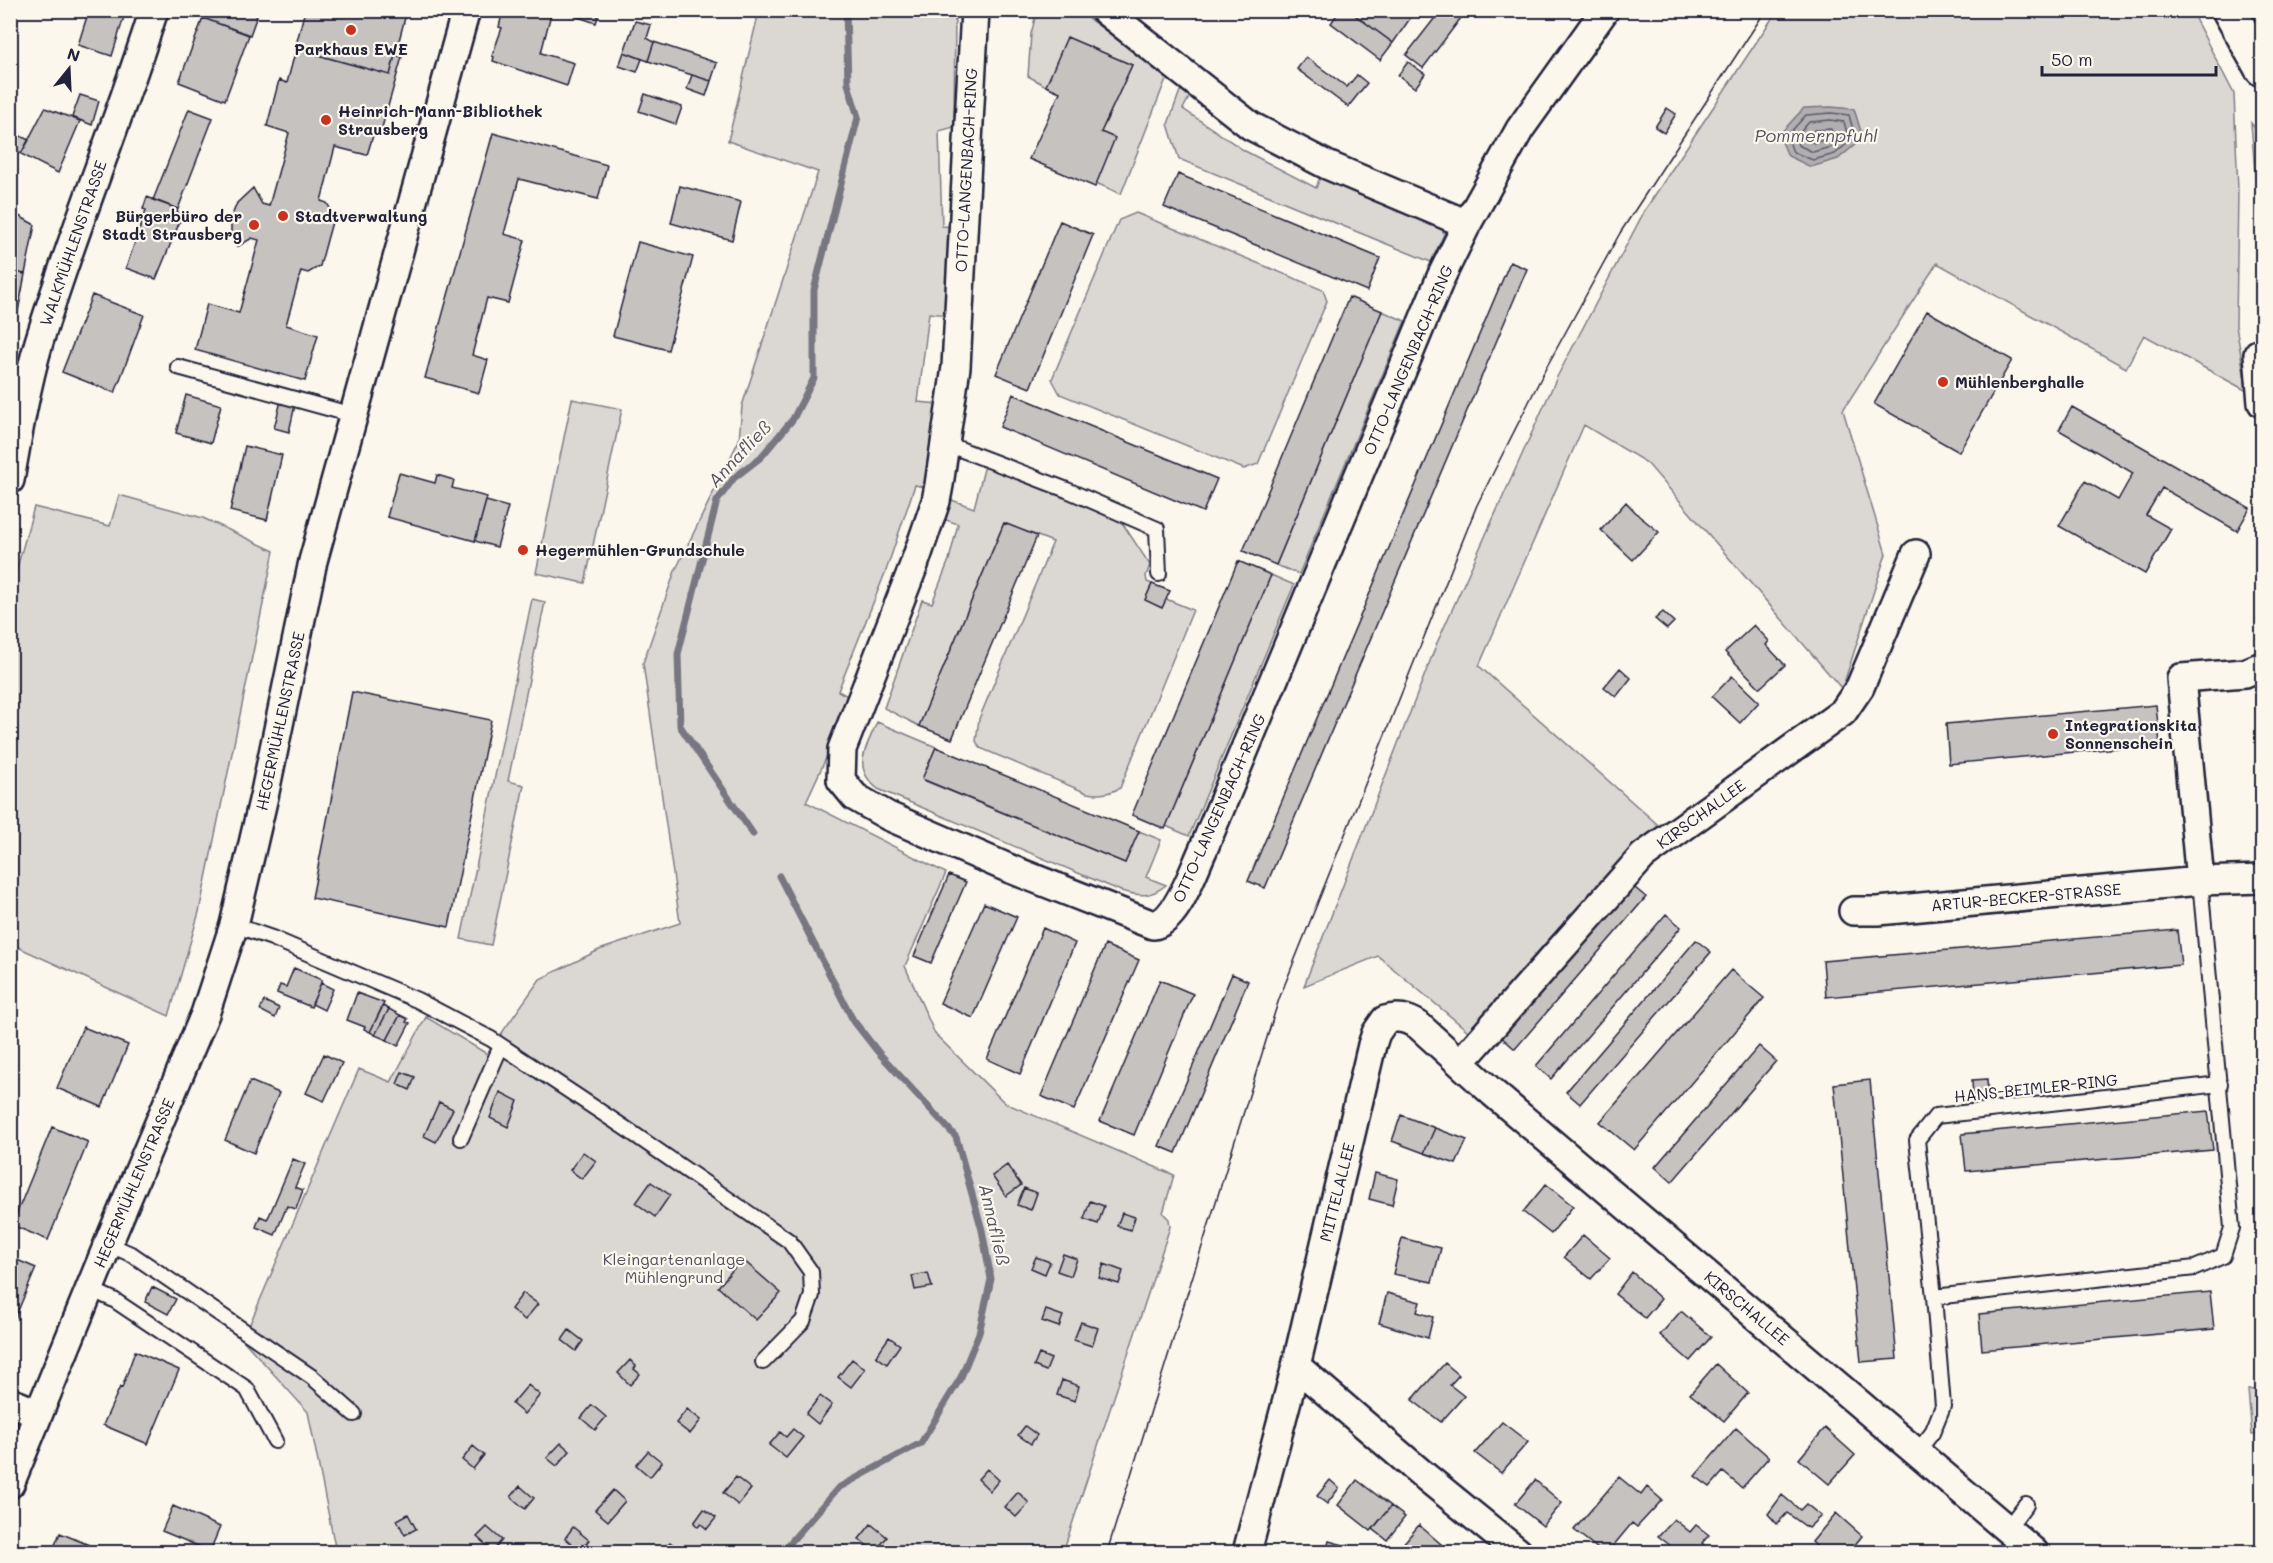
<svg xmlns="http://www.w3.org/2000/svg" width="2273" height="1563" viewBox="0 0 2273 1563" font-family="Mali,sans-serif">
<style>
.green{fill:#dbd8d3;stroke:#7e7d87;stroke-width:1.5}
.water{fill:#b1aeb0;stroke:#787681;stroke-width:1.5}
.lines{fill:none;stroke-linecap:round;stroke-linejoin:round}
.shore{stroke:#5b5a6a;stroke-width:1.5}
.stream{stroke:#787681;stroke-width:7}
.building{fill:#c6c2c0;stroke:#22223b;stroke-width:1.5}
.service-casing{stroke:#22223b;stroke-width:18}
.minor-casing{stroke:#22223b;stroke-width:32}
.secondary-casing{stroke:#22223b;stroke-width:38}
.service{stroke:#fbf7ec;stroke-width:14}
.minor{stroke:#fbf7ec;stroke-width:27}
.secondary{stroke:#fbf7ec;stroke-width:33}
.tram{stroke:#22223b;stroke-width:1.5}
.poi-dot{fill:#c8321e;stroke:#fbf7ec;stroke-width:2}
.labels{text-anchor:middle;stroke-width:4.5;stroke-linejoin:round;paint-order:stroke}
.poi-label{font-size:16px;font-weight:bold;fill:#22223b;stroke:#fbf7ec;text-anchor:start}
.street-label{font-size:16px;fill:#22223b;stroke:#fbf7ec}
.park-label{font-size:16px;fill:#505061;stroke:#fbf7ec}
.water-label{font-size:18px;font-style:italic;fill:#545364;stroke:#fbf7ec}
</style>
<rect width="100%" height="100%" fill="#fbf7ec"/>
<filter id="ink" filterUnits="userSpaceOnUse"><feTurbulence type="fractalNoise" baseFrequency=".0167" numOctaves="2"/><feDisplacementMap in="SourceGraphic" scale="12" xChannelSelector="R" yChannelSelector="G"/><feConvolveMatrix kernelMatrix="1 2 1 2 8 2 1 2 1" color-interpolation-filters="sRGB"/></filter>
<g filter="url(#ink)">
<path class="green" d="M1037,10L1074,11L1082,14L1161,70L1166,79L1121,194L1096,183L1101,132L1132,65L1046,86L1028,76L1031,34Z
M759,11H955L954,127L939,131L942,226L953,227L948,315L929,313L918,402L939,404L928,488L915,485L887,568L838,691L853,699L806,802L946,873L905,966L935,1034L1005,1103L1174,1175L1163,1213L1169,1219L1170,1227L1063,1552H336L308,1412L243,1340L359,1069L391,1082L426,1017L487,1054L540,979L599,950L680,923L643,663L675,571L739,440L742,406L818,172L728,141Z
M1777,11H2191L2234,94L2238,190L2236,326L2247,391L2144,335L2126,368L1937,263L1843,410L1886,554L1842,689L1647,463L1584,425L1479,666L1665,831L1474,1036L1378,956L1304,986L1437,643L1557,377L1645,210Z
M1188,90L1191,94L1183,109L1245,151L1316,188L1323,169L1441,227L1444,234L1431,262L1179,159L1168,124L1180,91Z
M2251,123L2262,137V259Z
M1136,213L1323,290L1327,301L1258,464L1244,469L1060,394L1052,379L1119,220Z
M1382,311L1405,321L1299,574L1276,565Z
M572,399L622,409L585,583L536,573Z
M985,465L1121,521L1150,565L1146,576L1147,582L1152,584L1145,600L1162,608L1166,599L1193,610L1120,788C1108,794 1100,795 1087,793L980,748L976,741L979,719L1053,542L1004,523L919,726L884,708L922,600L932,603L949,560L958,524L946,520L949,499L974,508Z
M119,495L203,518L274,551L199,912L169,1016L11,944V590L34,507L110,526Z
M1271,575L1294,585L1189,836L1166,826Z
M532,599L545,602L508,781L524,785L491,945L461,939Z
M877,722L936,747L923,780L1125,863L1139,831L1161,840L1146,877L1166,885C1150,898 1139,896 1121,891L878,789C851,768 866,749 877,722Z
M2262,1389V1434L2252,1435L2248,1390Z"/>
<path class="water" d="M1831,107L1854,109L1863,138L1838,159L1811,167L1788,156L1779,135L1804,108Z"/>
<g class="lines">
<path class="shore" d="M1831,113L1849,115L1855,137L1835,154L1813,160L1793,152L1787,136L1806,115Z
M1830,120L1844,122L1847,133L1831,147L1813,152L1798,145L1796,137L1809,122Z
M1831,129L1833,133L1827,139L1814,143L1808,140L1814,130Z"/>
<path class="stream" d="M753,834L680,726L678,654L717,501L734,478L761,457L793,419L814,378V290L858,117L848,84L846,10
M779,876L853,1020L878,1052L956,1137L982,1230L991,1279L979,1333L961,1377L921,1443L838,1488L782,1552"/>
</g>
<path class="building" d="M89,10H126L112,56L78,45Z
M206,10H259L250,35L203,18Z
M305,10H407L390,75L295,49Z
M503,10H552L541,53L574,63L567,86L493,61L494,57L492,56L502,28L499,27Z
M576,10H600L596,23L575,16Z
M1340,10H1348L1393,43L1380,60L1331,23Z
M1348,10H1416L1393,43Z
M1441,10H1467L1423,68L1406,55Z
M203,18L249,35L225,100L179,82Z
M635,21L651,25L647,38L654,42L648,61L624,52Z
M1067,37L1132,65L1101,132L1115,138L1095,187L1029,159L1060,92L1046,86Z
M654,42L717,63L711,81L648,61Z
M296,49L390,75L395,55L402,57L381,131L375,129L367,155L335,147L321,201L327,203L334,215L327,240L320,266L308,273L301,271L286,325L318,335L305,381L195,350L207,304L239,313L259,240L252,238L237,247L231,233V218L237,203L253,188L262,204L269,206L289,133L267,126L279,80L287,83Z
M624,52L642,59L637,72L619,66Z
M1306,57L1347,87L1357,75L1367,83L1348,107L1297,69Z
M1408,62L1425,74L1415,88L1398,75Z
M692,75L711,81L706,96L687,89Z
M645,94L682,107L676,124L639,111Z
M80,95L99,101L92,125L72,117Z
M45,108L80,121L58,173L21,154Z
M1667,108L1676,114L1664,133L1655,127Z
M189,109L213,118L178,209L153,200Z
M10,131L29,140L21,154L10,148Z
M493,133L607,165L598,199L519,179L504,234L525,240L508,303L487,298L472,355L488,360L479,393L425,378Z
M1178,174L1380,258L1367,291L1164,207Z
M680,186L741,202L732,240L671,223Z
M147,197L178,209L177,212L183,214L156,279L126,268L146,210L143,209Z
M10,211L35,225L25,274L10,271Z
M1060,221L1093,235L1030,388L996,374Z
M638,242L693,257L668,350L613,336Z
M1510,262L1527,269L1265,888L1248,881Z
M10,271L25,274L16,323L10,322Z
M92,295L144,315L115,393L62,372Z
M1349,297L1382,311L1276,565L1243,551Z
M1927,311L2012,360L1959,452L1874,404Z
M10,322L16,323L10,351Z
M1013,394L1217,479L1203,512L1000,427Z
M186,395L221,405L211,443L176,433Z
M281,401L295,405L289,432L274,428Z
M2072,407L2250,508L2237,531L2162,488L2146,515L2171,529L2145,574L2059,526L2085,481L2118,500L2133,473L2059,430Z
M245,446L282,455L267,520L230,511Z
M399,473L435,483L437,475L454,480L452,488L487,497L475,541L387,517Z
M486,501L508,507L497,547L475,541Z
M1626,502L1639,516L1659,532L1633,560L1601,530Z
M1004,523L1037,536L952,739L919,726Z
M1238,561L1271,575L1165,829L1132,815Z
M1152,584L1170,591L1162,608L1145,600Z
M1663,612L1674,622L1667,629L1655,619Z
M1754,625L1769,641L1766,645L1785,665L1760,688L1725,652Z
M1620,668L1631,678L1616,697L1604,687Z
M1732,676L1759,702L1740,723L1712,697Z
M352,692L491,720L449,927L312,898Z
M2156,705L2160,744L1949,764L1946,724Z
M936,747L1139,831L1125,863L922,779Z
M949,875L966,882L931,963L914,956Z
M1630,884L1646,897L1515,1049L1500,1036Z
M984,903L1017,917L973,1018L940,1003Z
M1666,914L1681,927L1551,1079L1536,1066Z
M1043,928L1075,943L1020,1074L987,1059Z
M2177,930L2181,965L1826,997L1823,961Z
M1696,940L1711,952L1580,1104L1566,1092Z
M1105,945L1139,960L1074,1110L1041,1096Z
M294,968L322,980L311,1007L277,993L280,985L286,987Z
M1731,970L1764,998L1634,1150L1600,1122Z
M1232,974L1248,981L1176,1153L1159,1146Z
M1160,980L1193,994L1134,1135L1100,1121Z
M321,983L333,989L324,1010L312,1004Z
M357,993L384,1003L370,1032L364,1029L365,1027L347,1020Z
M264,1001L279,1008L275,1018L260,1010Z
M383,1006L389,1009L375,1035L370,1032Z
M389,1009L400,1015L387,1040L375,1035Z
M400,1015L408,1019L406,1022L410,1023L398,1046L387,1040Z
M83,1027L128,1045L102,1107L57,1088Z
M1759,1046L1776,1061L1672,1182L1655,1167Z
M324,1054L342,1063L324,1101L306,1093Z
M402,1072L415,1077L410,1090L397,1084Z
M1987,1079L1988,1097L1973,1098L1972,1080Z
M1870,1080L1897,1359L1861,1362L1834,1084Z
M250,1081L279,1093L254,1153L225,1140Z
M500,1092L518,1101L508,1127L490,1118Z
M439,1102L453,1109L436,1142L424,1136Z
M2208,1111L2213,1150L1966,1171L1962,1134Z
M1401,1115L1435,1128L1424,1153L1392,1141Z
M52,1127L88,1142L48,1240L12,1225Z
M1435,1128L1467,1140L1456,1164L1424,1153Z
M583,1152L596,1161L582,1179L570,1170Z
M293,1159L305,1164L295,1187L303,1190L296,1209L287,1206L275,1235L256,1227L260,1216L267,1219L269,1216Z
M1007,1165L1021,1185L1006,1196L992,1176Z
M1375,1173L1398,1179L1392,1205L1369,1199Z
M651,1182L670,1195L655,1217L636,1203Z
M1546,1184L1573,1206L1551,1234L1523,1212Z
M1024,1188L1037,1193L1031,1210L1017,1205Z
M1090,1201L1104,1206L1098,1224L1084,1219Z
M1122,1213L1135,1217L1131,1230L1117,1226Z
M1583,1235L1610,1258L1591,1279L1564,1257Z
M1402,1238L1441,1248L1432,1282L1393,1274Z
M1063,1254L1077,1259L1071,1276L1057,1271Z
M10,1257L36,1268L10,1330Z
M1036,1257L1050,1262L1045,1274L1031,1268Z
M742,1259L781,1293L756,1320L718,1287Z
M1104,1264L1123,1271L1119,1284L1099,1278Z
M1632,1272L1661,1299L1645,1318L1615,1294Z
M928,1273L932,1287L915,1290L912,1276Z
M152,1287L176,1299L168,1314L145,1302Z
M2210,1292L2214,1329L1982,1350L1979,1314Z
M523,1293L538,1304L525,1320L511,1309Z
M1387,1293L1420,1302L1417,1312L1433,1317L1428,1338L1379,1323Z
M1046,1310L1063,1316L1059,1327L1042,1321Z
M1681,1311L1711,1337L1690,1361L1660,1335Z
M1081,1322L1098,1328L1092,1346L1074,1340Z
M569,1330L583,1341L576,1351L562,1340Z
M889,1337L900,1345L887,1364L876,1356Z
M135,1351L179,1370L148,1444L103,1425L120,1387L122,1388Z
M1039,1354L1051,1359L1046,1371L1034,1366Z
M852,1359L865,1369L851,1387L838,1377Z
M630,1360L636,1366L634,1369L640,1374L630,1385L618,1373Z
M1445,1363L1459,1375L1450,1385L1464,1396L1441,1422L1412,1400Z
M1716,1364L1748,1393L1724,1421L1690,1394Z
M1062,1380L1079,1386L1075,1401L1057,1395Z
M528,1385L540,1395L524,1414L512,1404Z
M820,1396L832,1405L818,1424L806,1414Z
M592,1405L606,1417L595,1430L581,1418Z
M687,1409L701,1420L690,1434L676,1423Z
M1502,1422L1528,1442L1501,1473L1475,1453Z
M1025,1426L1037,1435L1031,1444L1018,1435Z
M1736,1428L1769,1457L1742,1488L1723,1472L1710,1487L1695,1476Z
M1825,1428L1855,1455L1829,1484L1799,1459Z
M793,1429L803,1437L786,1458L769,1445L780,1432L786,1437Z
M561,1443L570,1451L557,1466L547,1458Z
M473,1446L484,1455L473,1469L462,1460Z
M648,1451L662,1462L650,1477L636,1465Z
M987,1469L999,1480L990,1491L978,1479Z
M736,1477L751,1489L738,1505L723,1493Z
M1619,1477L1641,1495L1647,1487L1662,1500L1637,1527L1632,1523L1608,1552H1602L1574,1530Z
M1330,1480L1339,1488L1327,1504L1317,1496Z
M1357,1480L1391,1506L1371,1531L1338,1505Z
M1535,1480L1562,1503L1543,1526L1515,1504Z
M520,1486L534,1498L525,1509L511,1497Z
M613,1490L625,1501L608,1521L595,1510Z
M1018,1492L1029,1503L1016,1517L1005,1507Z
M1782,1495L1800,1510L1806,1504L1821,1516L1808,1528L1787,1513L1777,1524L1768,1514Z
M173,1506L220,1527L210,1551L162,1531Z
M1391,1506L1405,1517L1387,1540L1373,1529Z
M704,1509L716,1518L707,1529L701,1524L698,1527L694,1523Z
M1836,1513L1862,1536L1849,1552H1822L1812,1542Z
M408,1514L416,1529L405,1535L397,1520Z
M1674,1519L1690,1532L1696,1525L1709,1535L1702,1543L1709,1550L1707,1552H1666L1671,1546L1658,1536Z
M871,1524L887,1537L875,1552L859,1539Z
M1419,1525L1441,1544L1434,1552H1398L1397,1551Z
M487,1527L502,1540L493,1551L477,1537Z
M573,1527L589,1540L580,1550L565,1538Z
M60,1533L106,1552H52Z
M1329,1541L1365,1551V1552H1326Z
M670,1542L683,1552H661Z"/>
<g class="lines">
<g class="service-casing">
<path id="service" d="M178,367L353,415
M944,443L1067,490L1157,529L1159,574
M234,925L272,938L417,1000L491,1039L625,1128L789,1241L811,1272L812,1295L803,1321L763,1362
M461,1138L501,1046
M108,1244L133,1255L312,1377L354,1414
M90,1289L114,1300L247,1389L275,1441
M1934,1297L2195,1268L2223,1256L2232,1228L2200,881
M1917,1452L1932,1433L1943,1406L1934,1297L1917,1140L1936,1116L2220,1084
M2007,1529L2026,1504"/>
</g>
<g class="minor-casing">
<path id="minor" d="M975,10L956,367L939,485L936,501L914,565L842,749L841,780L855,797L888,816L1008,868L1153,925C1177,922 1193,871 1203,850L1441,277L1467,224L1520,129L1605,10
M1104,10L1251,126L1327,165L1467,224
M2258,354L2262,403
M10,480C18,434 26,387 39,342C73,230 119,122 154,10
M2200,881L2181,678L2245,673L2262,666
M1853,911H1878L2200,881L2262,879
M1460,1063L1643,856L1843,712L1860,687L1916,554
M1296,1366L1421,1473L1518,1552
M10,1402L38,1413
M10,1484L108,1244L205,1014L234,925L265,792L313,561L466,10
M1247,1552L1296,1366L1372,1045L1376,1033L1385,1020C1398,1016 1406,1018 1418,1025L1493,1093L2034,1552"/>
</g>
<g class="secondary-casing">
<path id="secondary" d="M2229,10L2262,69"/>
</g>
<use href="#service" class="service"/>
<use href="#minor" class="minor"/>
<use href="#secondary" class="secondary"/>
<path class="tram" d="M1107,1552L1279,999L1477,505L1546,368L1620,233L1766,10"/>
</g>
</g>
<g class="poi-dot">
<circle cx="351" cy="30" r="6"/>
<circle cx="326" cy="120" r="6"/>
<circle cx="283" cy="216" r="6"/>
<circle cx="254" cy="225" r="6"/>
<circle cx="1943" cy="382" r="6"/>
<circle cx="523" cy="550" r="6"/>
<circle cx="2053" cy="734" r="6"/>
</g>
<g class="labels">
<g class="poi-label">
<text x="351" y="55" text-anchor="middle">Parkhaus EWE</text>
<text x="338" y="117">Heinrich-Mann-Bibliothek<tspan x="338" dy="18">Strausberg</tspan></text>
<text x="242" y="222" text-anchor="end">Bürgerbüro der<tspan x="242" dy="18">Stadt Strausberg</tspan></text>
<text x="295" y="222">Stadtverwaltung</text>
<text x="1955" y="388">Mühlenberghalle</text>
<text x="535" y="556">Hegermühlen-Grundschule</text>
<text x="2065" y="731">Integrationskita<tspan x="2065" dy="18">Sonnenschein</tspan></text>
</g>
<g class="street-label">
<text transform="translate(966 170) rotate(-87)" y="6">OTTO-LANGENBACH-RING</text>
<text transform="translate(73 243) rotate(-71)" y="6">WALKMÜHLENSTRASSE</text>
<text transform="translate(1408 360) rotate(-67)" y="6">OTTO-LANGENBACH-RING</text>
<text transform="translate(280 721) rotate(-78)" y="6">HEGERMÜHLENSTRASSE</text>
<text transform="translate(1219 808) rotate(-66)" y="6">OTTO-LANGENBACH-RING</text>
<text transform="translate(1701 814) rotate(-36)" y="6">KIRSCHALLEE</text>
<text transform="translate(2026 897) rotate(-5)" y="6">ARTUR-BECKER-STRASSE</text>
<text transform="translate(2036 1088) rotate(-6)" y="6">HANS-BEIMLER-RING</text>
<text transform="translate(134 1183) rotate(-67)" y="6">HEGERMÜHLENSTRASSE</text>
<text transform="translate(1337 1192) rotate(-76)" y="6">MITTELALLEE</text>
<text transform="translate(1747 1308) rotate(40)" y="6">KIRSCHALLEE</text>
</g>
<g class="park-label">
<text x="674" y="1265">Kleingartenanlage<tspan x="674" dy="18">Mühlengrund</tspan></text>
</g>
<g class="water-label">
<text x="1816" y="142">Pommernpfuhl</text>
<text transform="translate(740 454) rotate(-47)" y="6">Annafließ</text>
<text transform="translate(994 1225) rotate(77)" y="6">Annafließ</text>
</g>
</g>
<rect width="2273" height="1563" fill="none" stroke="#fbf7ec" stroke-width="36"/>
<rect x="18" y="18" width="2237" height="1527" fill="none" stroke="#22223b" stroke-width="2" filter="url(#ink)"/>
<g transform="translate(69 69) rotate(18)" stroke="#fbf7ec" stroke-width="4.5" paint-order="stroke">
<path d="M0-4.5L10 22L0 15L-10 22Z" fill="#22223b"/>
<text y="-9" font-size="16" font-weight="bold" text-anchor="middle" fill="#22223b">N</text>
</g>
<path d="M2042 66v9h174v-9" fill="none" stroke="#22223b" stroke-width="3"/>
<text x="2051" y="66" font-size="18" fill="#22223b" stroke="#fbf7ec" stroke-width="4.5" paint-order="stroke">50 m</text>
</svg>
